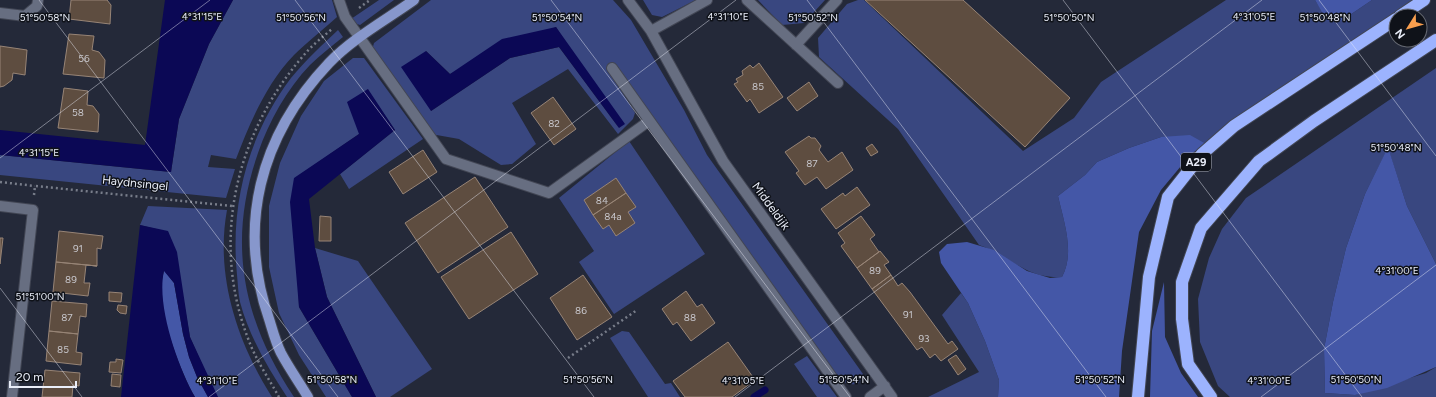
<svg xmlns="http://www.w3.org/2000/svg" width="1436" height="397" viewBox="0 0 1436 397" font-family="Figtree,sans-serif">
<style>
.green{fill:#394780;fill-rule:evenodd}
.forest{fill:#4457a7}
.water{fill:#0b0855}
.lines{fill:none;stroke-linecap:round;stroke-linejoin:round}
.stream{stroke:#0b0855;stroke-width:7}
.building{fill:#5e4d40;stroke:#978476}
.minor-casing{stroke:#424654;stroke-width:12}
.major-casing{stroke:#424654;stroke-width:12}
.highway-casing{stroke:#424654;stroke-width:14}
.path{stroke:#787d8a;stroke-width:2.5;stroke-dasharray:2 3;stroke-linecap:butt}
.minor{stroke:#676e81;stroke-width:10}
.major{stroke:#8797cc;stroke-width:10}
.highway{stroke:#9cb3fe;stroke-width:12}
.ticks{fill:none;stroke:#eaeef9;stroke-width:1;stroke-opacity:0.45}
.labels{text-anchor:middle;stroke-width:3;stroke-linejoin:round;paint-order:stroke}
.number-label{font-size:10px;fill:#c7c6cb}
.shield{fill:#0f1219;stroke:#a8acb6;stroke-width:1}
.shield-label{font-size:11px;font-weight:bold;fill:#eaeef9}
.street-label{font-size:12px;fill:#eaeef9;stroke:#0f1219}
.ticks-label{font-size:10px;text-anchor:middle;fill:#eaeef9;stroke:#0f1219;stroke-width:3;stroke-linejoin:round;paint-order:stroke}
</style>
<rect width="100%" height="100%" fill="#242939"/>
<path class="green" d="M233,0H332L337,17C323,30 307,42 294,55C266,84 250,123 236,159L211,155L208,167L235,169L226,198L0,175V155L171,172L179,119L209,44Z
M379,0H394L360,25L354,23L351,19Z
M431,0H613L631,20L684,110L707,155L863,374L859,383C848,387 842,381 833,374L609,71L635,113L633,119L618,134L568,69L512,103L536,144L512,164L501,165L459,139L431,134L372,50L374,43ZM556,27L619,128L559,47L510,58L431,111L426,51L450,74Z
M643,0H696L662,17L652,15Z
M758,0H825L804,23L782,25Z
M858,0H864L1023,151L1074,118L1101,82L1226,0H1315L1328,21H1341L1372,0H1420L1206,144L1161,137L1129,148L1097,162L1085,175L1058,196C1064,222 1075,253 1062,277C1027,280 1009,255 979,245L898,129L819,57L818,38L847,4Z
M338,30L343,37C332,46 320,55 310,65C287,89 269,121 258,153C227,242 242,319 294,397H287C268,368 249,336 240,302C238,293 238,284 237,275C230,204 248,135 291,78C305,61 322,45 338,30Z
M353,58H364L423,139L349,189L340,174L395,130L367,89L359,134L294,179L299,307L352,397H326L299,355L279,313L269,267V206L280,163L301,116L324,81Z
M1436,68V264L1407,206L1388,148L1365,194L1346,248L1333,302L1324,349L1325,393L1355,395L1426,373L1436,367V397H1230L1218,386L1200,342L1198,299L1209,258L1222,229L1246,198Z
M629,141L705,254L614,314L579,262L594,251L559,198Z
M148,206L227,210C215,275 237,342 272,397H218L214,392L190,337L183,297L168,232L140,225Z
M315,248L358,261L432,369L390,397H376L327,297Z
M961,293L968,303L985,341L999,380L998,397H928L979,372L942,315Z
M622,331L629,332L665,384L671,383L680,397H648L610,338Z
M807,356L837,397H817L794,364Z"/>
<path class="forest" d="M1315,0H1372L1341,21H1327Z
M1190,135L1206,144L1191,154L1161,190L1139,232L1122,351L1119,397H998L999,380L985,341L968,303L941,263L939,252L947,244L967,242L994,250L1027,271L1050,278L1062,277C1075,253 1064,222 1058,196L1085,175L1097,162L1129,148L1161,137Z
M1388,147L1407,206L1436,264V367L1387,388L1355,395L1325,393L1324,349L1333,302L1346,248L1365,194Z
M164,270L174,283L183,334L189,357L197,377L208,397H195C181,373 160,317 161,289C161,283 163,276 164,270Z
M1164,282L1165,337L1181,373L1198,397H1150L1152,331Z"/>
<path class="water" d="M165,0H233L209,44L179,119L171,172L0,155V130L145,145Z
M556,27L625,124L619,128L559,47L510,58L431,111L401,67L426,51L450,74L502,39Z
M368,89L395,130L309,199L315,248L327,297L376,397H352L299,307L290,202L294,178L359,134L347,102Z
M140,225L168,231L177,252L190,337L218,397H208L197,377L189,357L183,334L174,283L164,271C156,305 178,367 195,397H121Z"/>
<g class="lines">
<path class="stream" d="M754,397L765,390"/>
</g>
<path class="building" d="M71,0H107L111,5L110,24L69,19Z
M865,0H963L1070,98L1025,147Z
M69,34L94,36L92,50L99,52L105,60L104,78L63,74Z
M0,46L27,50L25,75L13,73L12,80L4,86L0,87Z
M759,63L783,97L759,113L750,99L747,102L734,84L738,82L736,79L743,75L742,71L750,65L753,68Z
M809,82L818,96L797,111L787,98Z
M64,88L88,91L87,105L93,106L99,114L98,132L58,128Z
M553,97L576,129L554,145L531,113Z
M809,136L811,138H815L821,146L819,150L828,162L842,152L853,170L826,189L817,177L805,185L796,173L799,171L785,152Z
M872,144L878,152L871,156L866,148Z
M423,150L437,172L403,194L389,172Z
M475,177L508,227L438,273L405,223Z
M616,178L626,193L593,215L584,200Z
M857,187L870,205L836,229L821,209L843,193L845,196Z
M626,193L636,207L628,212L635,223L616,236L609,225L603,229L593,215Z
M320,216L331,217V241H319Z
M861,216L875,235L870,239L879,252L857,268L841,246L845,243L838,233Z
M59,231L103,236L101,249L97,248V266L56,262Z
M511,232L538,274L469,319L441,277Z
M0,238H3L0,264Z
M880,251L889,262L884,265L891,275L872,289L857,268Z
M56,262L97,266L86,265L84,283H90L88,296L53,292Z
M583,275L612,317L577,340L550,298Z
M891,275L898,286L902,283L910,292L948,344L952,341L958,349L941,361L935,354L930,358L922,347L917,350L872,289Z
M686,291L697,307L702,304L715,323L691,341L677,322L673,325L662,309Z
M109,292L122,293L121,302L109,301Z
M52,301L87,304L86,317L80,316L78,334L49,331Z
M118,305L127,306L126,314L120,313L117,310Z
M49,331L78,334L76,352L82,353L81,365L46,361Z
M728,342L755,380L732,397H685L673,381Z
M956,355L966,369L958,375L948,360Z
M116,359L123,360L121,373L109,372L110,362H116Z
M45,370L80,373L79,386L73,385L72,397H42Z
M112,374L121,375L120,387L111,386Z"/>
<g class="lines">
<g class="minor-casing">
<path id="minor" d="M339,0L345,17L360,38L446,159L549,193L649,121
M628,0L651,31L723,161L892,397
M747,0L838,83
M0,13L25,16L37,6L38,0
M651,31L707,0
M796,45L837,0
M612,68L846,397
M0,206L33,210L12,397
M870,397L885,386"/>
</g>
<g class="major-casing">
<path id="major" d="M308,397C299,382 289,368 281,353C276,343 273,332 270,322C236,226 260,136 329,63C353,38 386,20 414,0"/>
</g>
<g class="highway-casing">
<path id="highway" d="M1400,16L1424,0
M1138,397L1149,277L1168,197L1202,154L1234,126L1396,19
M1211,397L1188,364L1182,319V282L1201,228L1259,161L1314,121L1436,40"/>
</g>
<path class="path" d="M359,8L370,0
M0,182L35,186
M34,195L35,186L232,206
M568,358L637,310
M279,397C269,379 256,360 249,341C210,242 235,134 304,55C312,45 323,37 333,28"/>
<use href="#minor" class="minor"/>
<use href="#major" class="major"/>
<use href="#highway" class="highway"/>
</g>
<path class="ticks" d="M39,0L338,397M295,0L594,397M551,0L850,397M807,0L1106,397M1063,0L1362,397M1319,0L1436,156M0,158L210,0M0,288L82,397M209,397L736,0M735,397L1262,0M1261,397L1436,265"/>
<g class="labels">
<g class="number-label">
<text x="84" y="62">56</text>
<text x="758" y="90">85</text>
<text x="78" y="116">58</text>
<text x="554" y="127">82</text>
<text x="812" y="167">87</text>
<text x="602" y="204">84</text>
<text x="613" y="220">84a</text>
<text x="78" y="252">91</text>
<text x="875" y="274">89</text>
<text x="71" y="283">89</text>
<text x="581" y="314">86</text>
<text x="908" y="318">91</text>
<text x="67" y="321">87</text>
<text x="690" y="321">88</text>
<text x="924" y="342">93</text>
<text x="63" y="353">85</text>
</g>
<rect class="shield" x="1181" y="153" width="30" height="18" rx="3"/>
<g class="shield-label">
<text x="1196" y="166">A29</text>
</g>
<g class="street-label">
<text transform="translate(135 183) rotate(6)" y="4">Haydnsingel</text>
<text transform="translate(771 206) rotate(54)" y="4">Middeldijk</text>
</g>
</g>
<g class="ticks-label">
<text x="202" y="20">4°31'15"E</text>
<text x="728" y="20">4°31'10"E</text>
<text x="1254" y="20">4°31'05"E</text>
<text x="45" y="21">51°50'58"N</text>
<text x="301" y="21">51°50'56"N</text>
<text x="557" y="21">51°50'54"N</text>
<text x="813" y="21">51°50'52"N</text>
<text x="1069" y="21">51°50'50"N</text>
<text x="1325" y="21">51°50'48"N</text>
<text x="1396" y="151">51°50'48"N</text>
<text x="39" y="156">4°31'15"E</text>
<text x="1397" y="274">4°31'00"E</text>
<text x="40" y="300">51°51'00"N</text>
<text x="332" y="383">51°50'58"N</text>
<text x="588" y="383">51°50'56"N</text>
<text x="844" y="383">51°50'54"N</text>
<text x="1100" y="383">51°50'52"N</text>
<text x="1356" y="383">51°50'50"N</text>
<text x="217" y="384">4°31'10"E</text>
<text x="743" y="384">4°31'05"E</text>
<text x="1269" y="384">4°31'00"E</text>
</g>
<g transform="translate(1408 28) rotate(233)"><circle r="19" fill="#0f1219" stroke="#676a73"/>
<path d="M0-3L7 15L0 10L-7 15Z" fill="#fa9f4e"/>
<text y="-6" font-size="11" font-weight="bold" text-anchor="middle" fill="#eaeef9">N</text>
</g>
<path d="M10 381v6h66v-6" fill="none" stroke="#eaeef9" stroke-width="2"/>
<text x="16" y="381" font-size="12" fill="#eaeef9" stroke="#0f1219" stroke-width="3" paint-order="stroke">20 m</text>
</svg>
